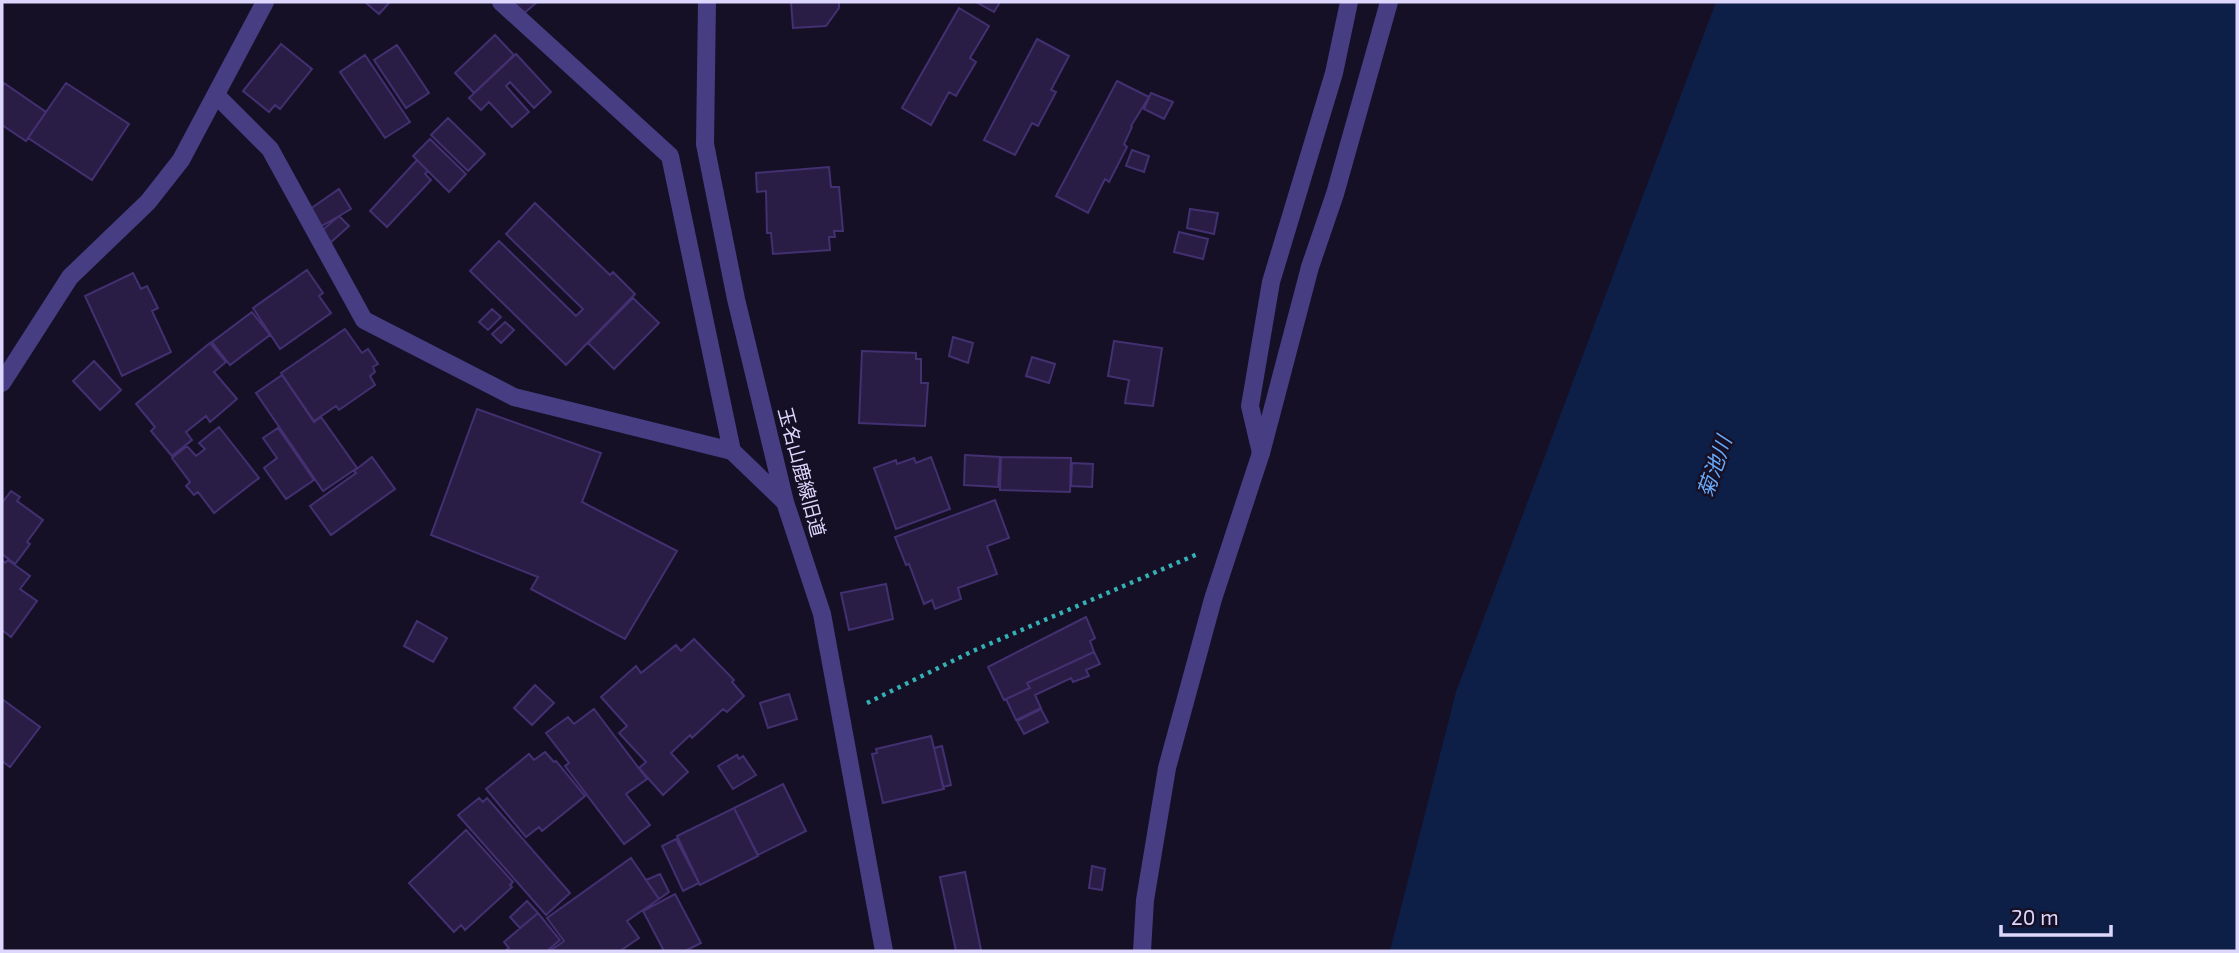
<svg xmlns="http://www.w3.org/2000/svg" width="2239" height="953" viewBox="0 0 2239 953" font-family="'Exo 2','Noto Sans JP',sans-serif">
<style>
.water{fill:#0e1f47}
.building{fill:#291d46;stroke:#423071;stroke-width:2}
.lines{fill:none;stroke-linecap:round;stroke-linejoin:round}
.path{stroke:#34b1b4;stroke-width:4.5;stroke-dasharray:3.5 5;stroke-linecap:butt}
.minor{stroke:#463d83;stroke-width:18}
.tertiary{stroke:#463d83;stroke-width:18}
.labels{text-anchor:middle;stroke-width:5;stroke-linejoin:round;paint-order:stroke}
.street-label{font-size:19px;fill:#ded7fd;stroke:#161026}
.water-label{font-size:21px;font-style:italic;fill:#69aaf9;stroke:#161026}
</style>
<rect width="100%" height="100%" fill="#161026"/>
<path class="water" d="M1716,2H2237V951H1390L1456,692Z"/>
<path class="building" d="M365,2H390L379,14Z
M507,2H537L521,16Z
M791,2H839V8L826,26L793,28Z
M976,2H1000L994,12Z
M959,8L989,26L970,58L976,62L956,96L949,92L931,125L902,108Z
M495,35L514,55L474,93L455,73Z
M1037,39L1069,56L1051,90L1056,92L1038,126L1032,123L1015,155L984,140Z
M281,44L312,69L280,109L275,105L269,112L243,91Z
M397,45L429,93L406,108L374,60Z
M516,54L551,92L534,108L510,82L506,86L529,112L512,127L489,102L481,110L469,98Z
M365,55L410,122L385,138L340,72Z
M1117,81L1149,97L1131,126L1132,127L1124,144L1127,147L1109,182L1105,179L1088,213L1056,196Z
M4,83L46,112L26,141L2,125V87Z
M66,83L129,124L92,180L28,138Z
M1151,93L1173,102L1164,119L1144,109Z
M448,118L485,154L468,171L431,135Z
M430,139L466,174L449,192L413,156Z
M1132,150L1149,156L1144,172L1126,166Z
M417,160L428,171L425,174L431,180L387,227L370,211Z
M829,167L831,187H839L843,231H834L835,237H829L830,250L773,254L771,233H767L766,191L757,192L756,173Z
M339,189L351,209L320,227L310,209Z
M535,203L610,275L613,272L635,294L566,365L470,271L499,241L576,316L583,309L506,234Z
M1190,209L1218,213L1214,234L1187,228Z
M339,216L349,226L330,243L320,232Z
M1179,232L1208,239L1203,259L1174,252Z
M307,270L323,293L319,296L331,313L280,349L253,308Z
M133,273L141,289L147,286L158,308L152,311L171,352L122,376L85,296Z
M633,298L659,323L614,369L588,343Z
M492,309L501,317L488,330L479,322Z
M252,312L270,335L230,365L212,342Z
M505,322L514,330L501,343L492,334Z
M345,329L362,353L368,349L378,364L373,367L375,372L370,376L375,385L339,410L336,406L314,421L281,373Z
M953,337L973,343L968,363L949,356Z
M1114,341L1162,348L1153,406L1125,403L1129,380L1108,376Z
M210,343L226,362L214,372L237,399L210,422L206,416L186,432L192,440L172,456L151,431L155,427L136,404Z
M862,351L916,353V359H921V383H928L925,426L859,423Z
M1032,357L1055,364L1049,383L1026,376Z
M94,361L121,390L100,410L73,381Z
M282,375L314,422L321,417L357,468L323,491L256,393Z
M477,409L601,453L582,502L677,551L625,639L531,589L538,577L431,535Z
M219,427L259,478L214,513L198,492L194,495L186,486L190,482L172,458L187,446L196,456L205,449L199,443Z
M278,428L314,480L286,499L264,468L277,458L263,438Z
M965,455L1000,457L998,487L964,485Z
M372,457L395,489L331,535L310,506L356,473L354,471Z
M931,457L950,509L896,529L874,468L896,460L897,464L914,458L916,463Z
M1001,457L1071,458L1070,492L1000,490Z
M1072,463L1093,464L1092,487L1071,486Z
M11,491L20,497L17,501L43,520L27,542L30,544L15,564L2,554V503Z
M995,500L1009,538L987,546L997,574L958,588L961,599L935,609L932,600L924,604L909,564L906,565L895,537Z
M2,560L5,563L8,560L30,576L20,589L37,601L11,637L2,630Z
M886,584L893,619L849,630L841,593Z
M1086,617L1095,638L1090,641L1094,652L1027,683L1030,688L1004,700L988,667Z
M417,621L447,638L433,662L404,646Z
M694,639L734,680L732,682L744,696L727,712L723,709L692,738L690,735L671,753L688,772L663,795L639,768L646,762L619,733L627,726L601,697L636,666L641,673L676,645L681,651Z
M1094,652L1100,664L1086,670L1089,676L1073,682L1071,678L1035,695L1041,708L1016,720L1006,699L1030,688L1027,683Z
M535,685L554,703L532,725L514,708Z
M789,694L797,719L768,728L760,703Z
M2,699L40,727L10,767L2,761Z
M594,709L647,779L626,794L650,825L624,844L565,766L569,763L546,733L568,717L574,724Z
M1041,709L1048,722L1024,734L1017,721Z
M931,736L944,789L883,803L872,754L877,753L876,749Z
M942,746L951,785L943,787L934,748Z
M545,752L554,762L556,761L585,796L542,831L539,827L526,837L486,789L529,754L534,760Z
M737,755L739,759L743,756L756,775L733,789L718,766Z
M783,784L806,831L758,855L734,808Z
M479,798L483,802L487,798L570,893L546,915L458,815Z
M734,808L758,856L700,885L677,836Z
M466,830L513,882L510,885L512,887L465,930L461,925L454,932L409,883Z
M676,839L699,883L683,891L662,846Z
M631,858L659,899L627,921L639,938L620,951H550L564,941L547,918Z
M1092,866L1105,869L1102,890L1089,888Z
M965,872L981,950L956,951L940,877Z
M660,874L669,892L659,899L646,880Z
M675,894L701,943L685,951H664L643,911Z
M527,901L538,913L520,928L510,917Z
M538,913L560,940L547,951H505L509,948L504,942Z"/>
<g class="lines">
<path class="path" d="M867,703L973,651L1200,553"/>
<path class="minor" d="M501,2L670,156L732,451L785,502
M707,2L705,144L736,299L785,502L822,614L884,951
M216,95L270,149L364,320L514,397L732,451
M2,383L70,277L148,202L181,160L265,2
M1261,453L1250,406L1271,282L1334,73L1349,2"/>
<path class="tertiary" d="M1142,951L1145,900L1167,768L1213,599L1261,453L1310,267L1335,194L1389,2"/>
</g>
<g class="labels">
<g class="street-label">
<text transform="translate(802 472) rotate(75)" y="7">玉名山鹿線旧道</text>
</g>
<g class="water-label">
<text transform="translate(1715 467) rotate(-71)" y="7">菊池川</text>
</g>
</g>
<rect width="2239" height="953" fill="none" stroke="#ded7fd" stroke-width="7"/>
<path d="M2001 925v10h110v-10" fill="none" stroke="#ded7fd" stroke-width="3.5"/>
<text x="2011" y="925" font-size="21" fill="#ded7fd" stroke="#161026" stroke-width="5" paint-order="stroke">20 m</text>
</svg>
